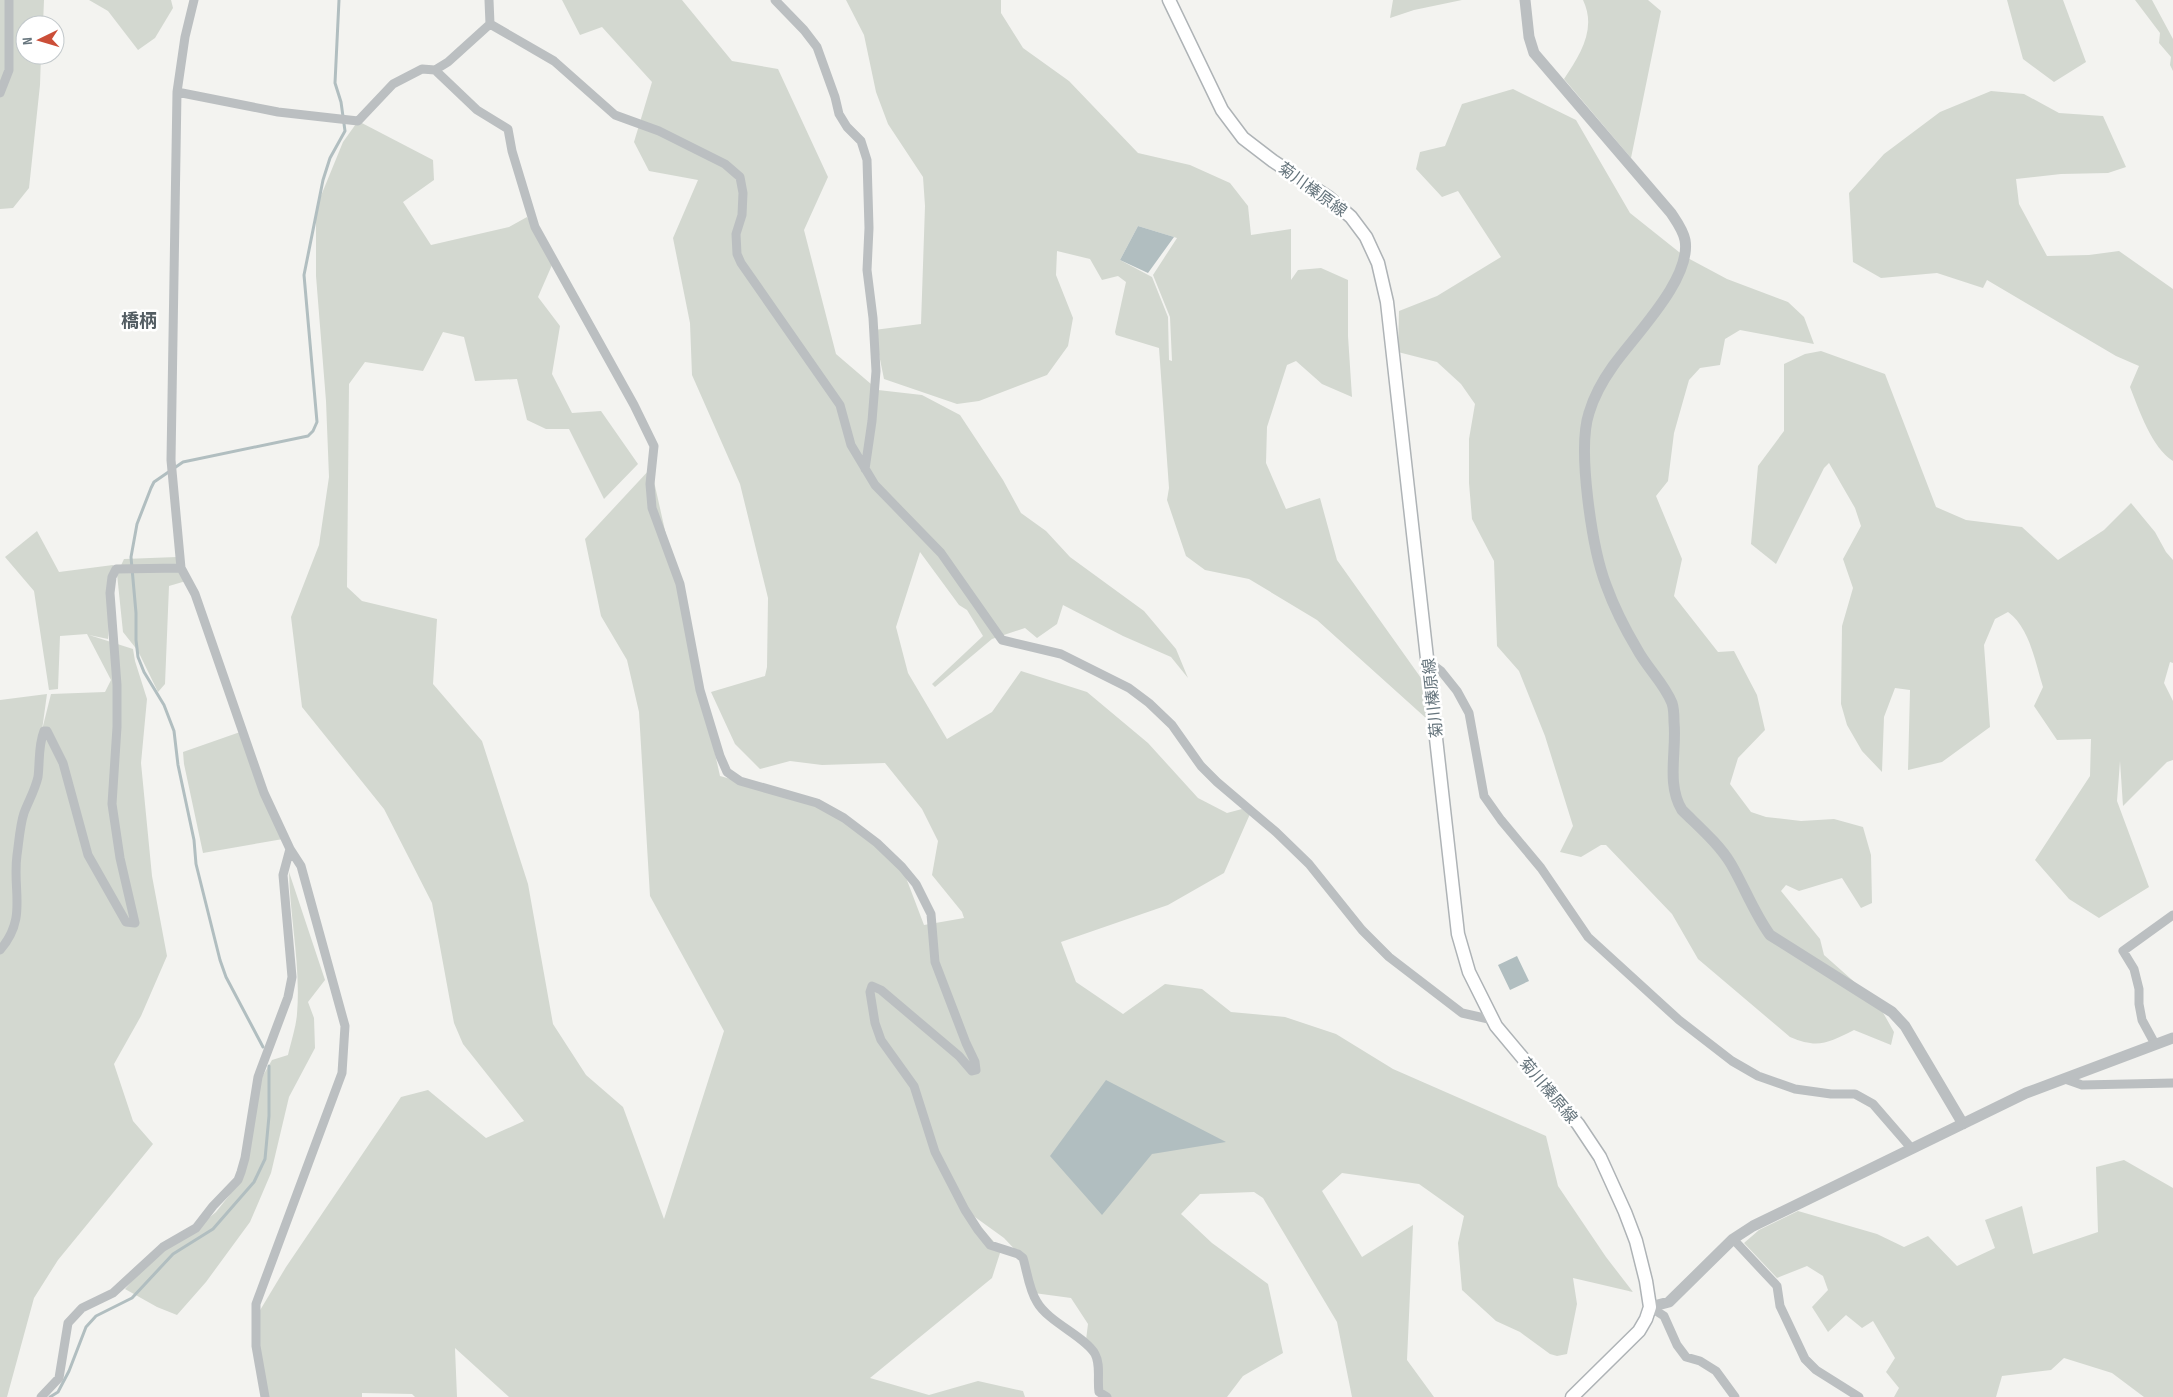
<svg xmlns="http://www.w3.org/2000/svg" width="2173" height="1397" viewBox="0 0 2173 1397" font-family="'Sofia Sans Condensed','Noto Sans JP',sans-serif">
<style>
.green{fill:#d3d8d0;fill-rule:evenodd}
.water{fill:#b1bec0}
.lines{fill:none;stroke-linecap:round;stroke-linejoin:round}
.stream{stroke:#b1bec0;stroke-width:3}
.secondary-casing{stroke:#aeb3b6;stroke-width:15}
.minor{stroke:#bbbfc1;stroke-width:9}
.tertiary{stroke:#bbbfc1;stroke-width:11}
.secondary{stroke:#fff;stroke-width:12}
.labels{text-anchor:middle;stroke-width:5;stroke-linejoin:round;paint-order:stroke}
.street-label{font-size:16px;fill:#66757d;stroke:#fff}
.neighbourhood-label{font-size:18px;font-weight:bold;fill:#535d63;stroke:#fff}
</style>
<rect width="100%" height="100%" fill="#f3f3f0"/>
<path class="green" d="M0,0H44L43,25H25V55H41L40,85L29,188L13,208L0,209Z
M89,0H171L173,8L155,38L138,50L108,11Z
M562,0H682L732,61L778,69L828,177L804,230L836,354L878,390L922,395L960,415L1003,480L1021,513L1046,531L1070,557L1144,611L1176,649L1188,678L1171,657L1123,636L1063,605L1057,624L1037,638L1025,628L992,639L935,687L932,684L983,636L967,610L959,605L920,552L896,627L908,673L947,739L992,712L1021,671L1087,692L1148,743L1198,798L1227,813L1242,809L1250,814L1224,873L1168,905L1061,942L1076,982L1123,1014L1165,984L1202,989L1231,1012L1285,1017L1336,1034L1393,1069L1546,1136L1558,1186L1606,1257L1633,1292L1573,1278L1577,1304L1567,1354L1557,1356L1550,1354L1520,1332L1496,1321L1462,1290L1458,1243L1464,1216L1419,1184L1342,1173L1322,1191L1362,1257L1413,1225L1407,1360L1434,1397H1352L1337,1322L1263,1198L1254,1192L1200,1194L1181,1214L1212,1243L1268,1284L1283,1353L1243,1376L1227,1397H1107L1099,1392V1363L1085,1348L1088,1324L1071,1298L1034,1293L1023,1258L1004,1238L968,1212L1001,1250L992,1278L870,1378L929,1395L978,1381L1023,1391L1025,1397H509L455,1348L457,1397H415L412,1394L362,1393V1397H264L256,1317L286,1267L401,1097L428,1090L486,1138L524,1121L463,1044L454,1023L432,903L384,809L302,707L291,617L319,545L329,477L326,401L316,276V208L343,142L358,121L433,160L434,180L403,202L431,245L509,227L527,217L552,265L538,297L560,326L552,374L572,413L601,411L638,464L604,499L569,429H546L527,420L517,379L475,381L464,337L443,332L423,371L365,362L349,384L347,587L362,601L437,619L433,684L482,741L528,884L553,1024L586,1075L623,1107L664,1219L724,1031L650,896L639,712L627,660L601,616L585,539L651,468L720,776L813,802L865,833L905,875L924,925L964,918L962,912L932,875L938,841L922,809L885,763L822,765L790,761L760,769L735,744L711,692L765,676L767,667L768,598L740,484L692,375L690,323L673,238L698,180L649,171L634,142L652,82L602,27L580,35Z
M846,0H1001V13L1023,48L1069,81L1138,153L1190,165L1230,183L1248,206L1251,235L1291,229V280L1298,270L1321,268L1348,280V336L1352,397L1322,384L1296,361L1287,365L1267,427L1266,463L1286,509L1320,498L1337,560L1426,685L1427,719L1317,620L1249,579L1205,570L1186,556L1167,500L1169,488L1159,348L1116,335L1115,332L1126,282L1118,276L1102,280L1090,259L1057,251L1056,275L1073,318L1068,346L1047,375L979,401L957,404L884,379L874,330L921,324L925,206L923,177L888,124L876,92L864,35ZM1138,226L1177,238L1153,275L1170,317L1172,361L1169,360L1168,317L1152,277L1120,260Z
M1393,0H1462L1414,10L1390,18Z
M1583,0H1648L1661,11L1631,158L1564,79C1580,55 1597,29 1583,0Z
M2007,0H2063L2086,62L2054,82L2023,59Z
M2135,0H2152L2173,39V71L2170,65L2171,57L2159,43L2160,33Z
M1513,89L1576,120L1630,213L1684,256L1727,279L1788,302L1804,317L1814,344L1740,330L1725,339L1720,365L1700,368L1689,380L1674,433L1668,481L1656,496L1682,559L1674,596L1718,652L1734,651L1757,695L1765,730L1738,758L1730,784L1751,812L1766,817L1801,821L1834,819L1863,827L1871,855L1872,903L1861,908L1842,878L1799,891L1786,885L1781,891L1820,939L1824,955L1877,1002L1894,1032L1891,1045L1854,1030C1828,1043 1818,1049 1790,1037L1698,959L1672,914L1606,845H1601L1581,857L1560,852L1573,826L1545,736L1519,671L1497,646L1494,561L1472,519L1469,483V439L1475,404L1461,384L1437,362L1398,352L1399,311L1437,296L1501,257L1458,191L1442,197L1416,169L1420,152L1445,146L1462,104Z
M1991,91L2024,94L2059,113L2103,116L2126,167L2108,173L2061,174L2016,179L2019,204L2047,256L2089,255L2119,251L2173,289V461C2152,448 2139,410 2130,387L2139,366L2116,356L1987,280L1983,288L1937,273L1881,278L1853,262L1849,193L1884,154L1940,112Z
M1821,351L1885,374L1936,507L1966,520L2022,527L2058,560L2104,530L2131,503L2155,532L2166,552L2173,560V663L2170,662L2164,683L2173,701V760L2167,762L2123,806L2120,761L2117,801L2149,887L2099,918L2069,899L2035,860L2090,776L2091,739L2057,740L2034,706L2043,687C2035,662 2030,628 2008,612L1995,619L1984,645L1990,727L1942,762L1908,770L1910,690L1895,688L1884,717L1882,772L1862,751L1847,725L1841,704L1842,626L1853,588L1843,559L1861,526L1855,508L1829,463L1824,468L1776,564L1751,544L1758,466L1784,431V364L1805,354Z
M37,531L59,572L113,565L108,639L89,635L133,649L135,661L147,699L141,763L152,876L167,956L141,1016L114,1064L133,1121L153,1144L58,1260L34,1298L7,1397H0V700L47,694L42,730L51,694L105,692L111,680L87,634L60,636L58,689L49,690L34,591L5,557Z
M177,557L186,581L169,586L165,684L158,692L138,651L123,632L117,574L124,559Z
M243,731L283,839L203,853L184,764L183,752Z
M289,872L325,980L308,1002L314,1018L315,1048L289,1097L271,1173L250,1222L206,1282L177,1315L157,1307L125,1289L155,1255L191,1233L216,1212L243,1178L254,1091L272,1060L288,1055C291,1042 296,1027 297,1014C301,966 290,919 289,872Z
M2124,1160L2173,1188V1397H2144L2112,1373L2064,1358L2051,1370L2002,1376L1996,1397H1894L1899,1388L1886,1372L1895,1358L1873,1321L1862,1328L1846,1315L1828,1332L1812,1307L1828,1290L1823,1276L1807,1266L1777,1278L1744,1243L1759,1230L1798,1211L1877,1234L1904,1247L1928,1236L1957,1266L1995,1248L1985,1220L2022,1206L2033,1254L2098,1232L2096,1167Z"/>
<path class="water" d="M1138,226L1174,237L1148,273L1120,260Z
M1517,956L1529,981L1510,990L1498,965Z
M1106,1080L1226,1142L1152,1154L1102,1215L1050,1156Z"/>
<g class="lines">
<path class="stream" d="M263,1047L226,977L220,960L196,864L194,840L178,765L174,731L164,705L144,672L138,657L136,640V613L131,557L137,524L151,488L154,482L183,462L308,436L313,431L317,422L304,275L323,180L330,158L345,131L341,102L335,83L339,0
M50,1397L58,1392L69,1371L86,1327L96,1316L132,1298L173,1254L213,1229L254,1182L265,1159L269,1116V1066"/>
<g class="secondary-casing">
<path id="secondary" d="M1169,0L1222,110L1243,138L1273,161L1328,197L1351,217L1366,237L1378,263L1387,302L1458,934L1469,972L1496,1026L1578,1124L1600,1157L1625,1212L1636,1241L1646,1281L1650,1307L1646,1319L1639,1331L1572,1397"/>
</g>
<path class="minor" d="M194,0L185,37L177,92L171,460L181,568L195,594L264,793L290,849L301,866L345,1026L342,1073L256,1304V1346L265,1397
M775,0L804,30L817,47L835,97L839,114L847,127L861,141L867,160L869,228L867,270L873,318L876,371L872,421L865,469
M490,24L554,61L615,115L659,131L725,164L740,177L743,193L742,215L736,234L737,254L741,263L840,405L851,445L875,485L941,553L1002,640L1061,654L1129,688L1149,703L1172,725L1201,766L1217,782L1276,832L1309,864L1362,930L1389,957L1462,1013L1493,1020
M435,70L477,110L508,129L512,151L535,227L634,405L654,446L650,484L652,508L680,584L700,690L720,756L727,772L740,781L817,803L844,818L877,843L902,867L916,884L931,914L935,962L966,1043L975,1062L976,1070L972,1071L959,1056L881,990L872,986L870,992L875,1023L881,1040L914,1086L935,1152L965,1210L978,1230L990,1245L1018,1254L1023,1258C1027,1271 1029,1290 1037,1302C1048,1322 1086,1337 1095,1354C1101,1365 1097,1379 1099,1392L1107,1397
M177,92L278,112L358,121L393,84L422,69L435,70L448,62L490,24L489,0
M0,93L9,70V0
M1428,661L1441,671L1457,691L1469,713L1484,796L1501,820L1541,868L1588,937L1679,1020L1732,1061L1758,1076L1795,1089L1831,1094H1855L1873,1104L1912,1149
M0,950C28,918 12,891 17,855C19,841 20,825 24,813C29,800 35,790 38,777C40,761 38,746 44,731H47L63,763L88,855L126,922L135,923L120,858L112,804L117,727V685L110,593L112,577L116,569L181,568
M2155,1044L2142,1020L2139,1004V989L2134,969L2123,951L2173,915
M2065,1079L2082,1085L2173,1083
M1733,1239L1777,1286L1780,1306L1805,1359L1816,1370L1859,1397
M1650,1307L1664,1316L1677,1345L1686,1357L1700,1361L1716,1371L1735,1397
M41,1397L59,1378L68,1323L82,1308L113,1293L163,1247L196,1228L213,1206L238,1180L241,1172L245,1158L258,1077L288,997L292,977L283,875L290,849"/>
<path class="tertiary" d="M1525,0L1529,37L1534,53L1671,213C1677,222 1683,230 1685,240C1692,279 1634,336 1613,366C1603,380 1594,396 1589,413C1577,449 1592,548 1606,585C1614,607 1625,629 1637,649C1647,668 1664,683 1672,703C1674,709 1674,716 1674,722C1677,751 1666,784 1682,810C1699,827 1719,844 1731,864C1745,888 1754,913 1770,935L1892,1012L1905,1026L1963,1124
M1650,1307L1669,1302L1733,1239L1753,1226L2026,1093L2173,1038"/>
<use href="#secondary" class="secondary"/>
</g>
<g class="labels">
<g class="street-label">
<text transform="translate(1313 189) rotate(36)" y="6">菊川榛原線</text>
<text transform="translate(1432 698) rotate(-96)" y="6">菊川榛原線</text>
<text transform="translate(1549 1090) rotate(50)" y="6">菊川榛原線</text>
</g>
<g class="neighbourhood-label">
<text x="139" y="327">橋柄</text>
</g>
</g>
<g transform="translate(40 40) rotate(265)"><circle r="24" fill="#ffffff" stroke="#c2c8cb"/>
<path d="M0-4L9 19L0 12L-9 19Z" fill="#cb4e38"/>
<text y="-8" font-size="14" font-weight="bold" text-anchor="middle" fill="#66757d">N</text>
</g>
</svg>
